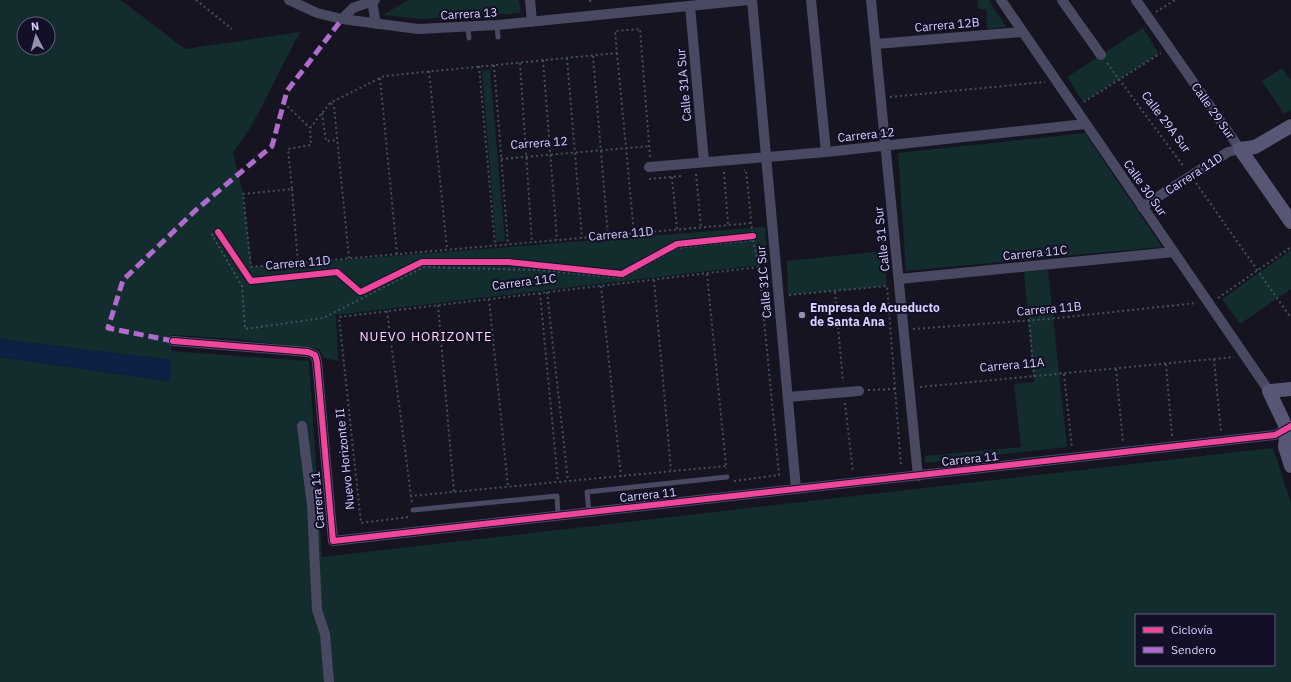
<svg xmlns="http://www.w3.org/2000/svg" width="1291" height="682" viewBox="0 0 1291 682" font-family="'IBM Plex Sans',sans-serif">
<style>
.green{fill:#132c2d;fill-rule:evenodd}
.water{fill:#0d2144}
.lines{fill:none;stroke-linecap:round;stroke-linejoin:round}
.path{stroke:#44505f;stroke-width:2;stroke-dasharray:2 3;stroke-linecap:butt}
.lane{stroke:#4a4962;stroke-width:5}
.street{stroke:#4a4962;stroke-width:10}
.secondary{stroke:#575674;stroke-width:14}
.quiet{stroke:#b06ccc;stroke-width:5;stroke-dasharray:10 5;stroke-linecap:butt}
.cycleway-casing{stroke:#130f26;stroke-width:8}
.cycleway{stroke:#ed469a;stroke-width:6}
.poi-dot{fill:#9591b1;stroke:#130f26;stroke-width:1.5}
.labels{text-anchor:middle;stroke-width:4;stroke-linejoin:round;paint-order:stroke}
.street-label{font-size:12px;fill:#d9d4ff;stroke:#130f26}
.poi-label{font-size:12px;font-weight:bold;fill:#d9d4ff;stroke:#130f26;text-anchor:start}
.neighbourhood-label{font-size:13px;letter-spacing:1px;fill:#ffd6f0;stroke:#130f26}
</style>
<rect width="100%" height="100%" fill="#161421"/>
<path class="green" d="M0,0H121L185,49L300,32L252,125L233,153L243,194L252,267L765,227L768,264L336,315L338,361L324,358L319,349L236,339L171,335V351L309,361L322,557L1273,448L1291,503V682H0V357L169,381L171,360L0,339ZM24,24H48V48H24ZM1136,615H1274V665H1136Z
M408,0H519L521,13L421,19L383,15Z
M977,0H989L1006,27L987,29L986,9H978Z
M1143,28L1159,54L1083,102L1067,77Z
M1282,68L1291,81V110L1284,114L1262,81Z
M490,70L505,241L496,242L482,71Z
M1085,133L1162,247L906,271L898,153Z
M1291,250V289L1240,324L1222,299Z
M884,251L887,286L788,295L787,261Z
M1048,270L1067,447L925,463V456L1021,447L1014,384L1034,382L1024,272Z"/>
<path class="water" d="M0,339L171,360L170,381L0,357Z"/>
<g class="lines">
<path class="path" d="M196,0L232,29
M590,0L591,5
M1156,12L1175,0
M617,53L634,233
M593,56L608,235
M567,58L582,238
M543,60L557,240
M520,63L532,242
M1107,63L1184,167
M494,65L508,244
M479,66L495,245
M429,71L447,249
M380,78L397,254
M890,97L1045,82
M1084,102L1161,53
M284,103L310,128
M331,103L334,107L349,258
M322,113L326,141L337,140
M650,157L640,29L615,31L617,53L384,76L330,103L310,128L311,145L288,149L292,189L243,194L251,267L752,223
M501,159L650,146
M724,172L728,224
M696,174L701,227
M672,177L677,229
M649,179L682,176
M1196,183L1291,318
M292,189L298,263
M218,232L212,235L242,286L245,329L323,318L424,267L539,270L622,278L677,248L753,240L746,170H744
M707,274L726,466
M654,280L671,470
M601,286L621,476
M547,292L568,481
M835,292L843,382
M540,293L558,482
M789,295L887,286L901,466
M1218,298L1291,247
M489,299L508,487
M438,305L454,492
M387,311L411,496
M1029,320L1034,377
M913,329L1048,319L1197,303
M1214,359L1221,432
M1166,364L1172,436
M1116,369L1123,443
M1064,374L1072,448
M920,387L1234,357
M868,390L896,389
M845,403L853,472
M734,481L779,475L759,267L753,240
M412,502L411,496L726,466V469
M408,517L361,523L339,317L759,267"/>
<path class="lane" d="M497,25L498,37
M468,28L469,38
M413,510L557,496L558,516
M589,512L587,492L727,477"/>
<path class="street" d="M289,0L317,13L342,19L418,29L497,25L749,0
M530,0L532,22
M752,0L796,489
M811,0L826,152
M871,0L918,476
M1001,0L1269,391
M1062,0L1101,55
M1136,0L1240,149L1228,152L1142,207
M372,1L376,24
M690,6L704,162
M342,19L353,8L375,0
M876,44L1021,32
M649,167L826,152L1085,124
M899,279L1174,252
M173,341L308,352L315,355L317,362L333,541L1275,435L1287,429
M788,397L859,391
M302,426L312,505L317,610L325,634L329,682"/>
<path class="secondary" d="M1291,126L1255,147L1240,149L1291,222
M1291,389L1269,391L1287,429L1291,433
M1287,429L1285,447L1291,466"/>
<path class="quiet" d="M173,341L108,328L123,280L197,209L272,146L287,91L342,19"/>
<g class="cycleway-casing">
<path id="cycleway" d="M218,232L251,281L337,272L360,292L363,291L422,262H508L622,274L677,244L753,236
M173,341L308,352L315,355L317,362L333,541L1275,435L1291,426"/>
</g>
<use href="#cycleway" class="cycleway"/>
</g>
<circle class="poi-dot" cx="802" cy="315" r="4"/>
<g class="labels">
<g class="street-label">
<text transform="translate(469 14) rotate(-3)" y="4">Carrera 13</text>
<text transform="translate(947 25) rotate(-5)" y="4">Carrera 12B</text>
<text transform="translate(684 85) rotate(-95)" y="4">Calle 31A Sur</text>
<text transform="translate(1213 111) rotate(55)" y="4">Calle 29 Sur</text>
<text transform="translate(1166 122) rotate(53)" y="4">Calle 29A Sur</text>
<text transform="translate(866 135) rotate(-6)" y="4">Carrera 12</text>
<text transform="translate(539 143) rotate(-4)" y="4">Carrera 12</text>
<text transform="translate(1194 174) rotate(-33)" y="4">Carrera 11D</text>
<text transform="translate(1145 188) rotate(55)" y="4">Calle 30 Sur</text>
<text transform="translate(621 234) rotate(-5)" y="4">Carrera 11D</text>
<text transform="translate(882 239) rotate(-96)" y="4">Calle 31 Sur</text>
<text transform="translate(1035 253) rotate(-6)" y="4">Carrera 11C</text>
<text transform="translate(298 263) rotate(-5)" y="4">Carrera 11D</text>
<text transform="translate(524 282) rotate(-7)" y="4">Carrera 11C</text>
<text transform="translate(764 282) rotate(-95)" y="4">Calle 31C Sur</text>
<text transform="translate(1049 309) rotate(-5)" y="4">Carrera 11B</text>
<text transform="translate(1012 365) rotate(-5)" y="4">Carrera 11A</text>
<text transform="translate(345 459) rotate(-96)" y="4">Nuevo Horizonte II</text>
<text transform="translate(970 459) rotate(-6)" y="4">Carrera 11</text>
<text transform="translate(648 495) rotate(-6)" y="4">Carrera 11</text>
<text transform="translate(318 500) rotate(-95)" y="4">Carrera 11</text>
</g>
<g class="poi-label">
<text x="810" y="312">Empresa de Acueducto<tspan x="810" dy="14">de Santa Ana</tspan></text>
</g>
<g class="neighbourhood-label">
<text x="426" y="341">NUEVO HORIZONTE</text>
</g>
</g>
<rect x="1135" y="614" width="140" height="52" fill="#130f26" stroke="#625e7d"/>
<rect x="1143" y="627" width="20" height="6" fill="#ed469a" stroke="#625e7d"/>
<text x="1171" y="634" font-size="12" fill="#d9d4ff">Ciclovía</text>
<rect x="1143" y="647" width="20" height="6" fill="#b06ccc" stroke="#625e7d"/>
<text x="1171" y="654" font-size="12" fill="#d9d4ff">Sendero</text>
<g transform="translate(36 36) rotate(354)"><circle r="19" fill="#130f26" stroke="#625e7d"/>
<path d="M0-3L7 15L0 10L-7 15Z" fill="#9591b1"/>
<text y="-6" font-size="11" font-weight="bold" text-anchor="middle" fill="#d9d4ff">N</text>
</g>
</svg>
